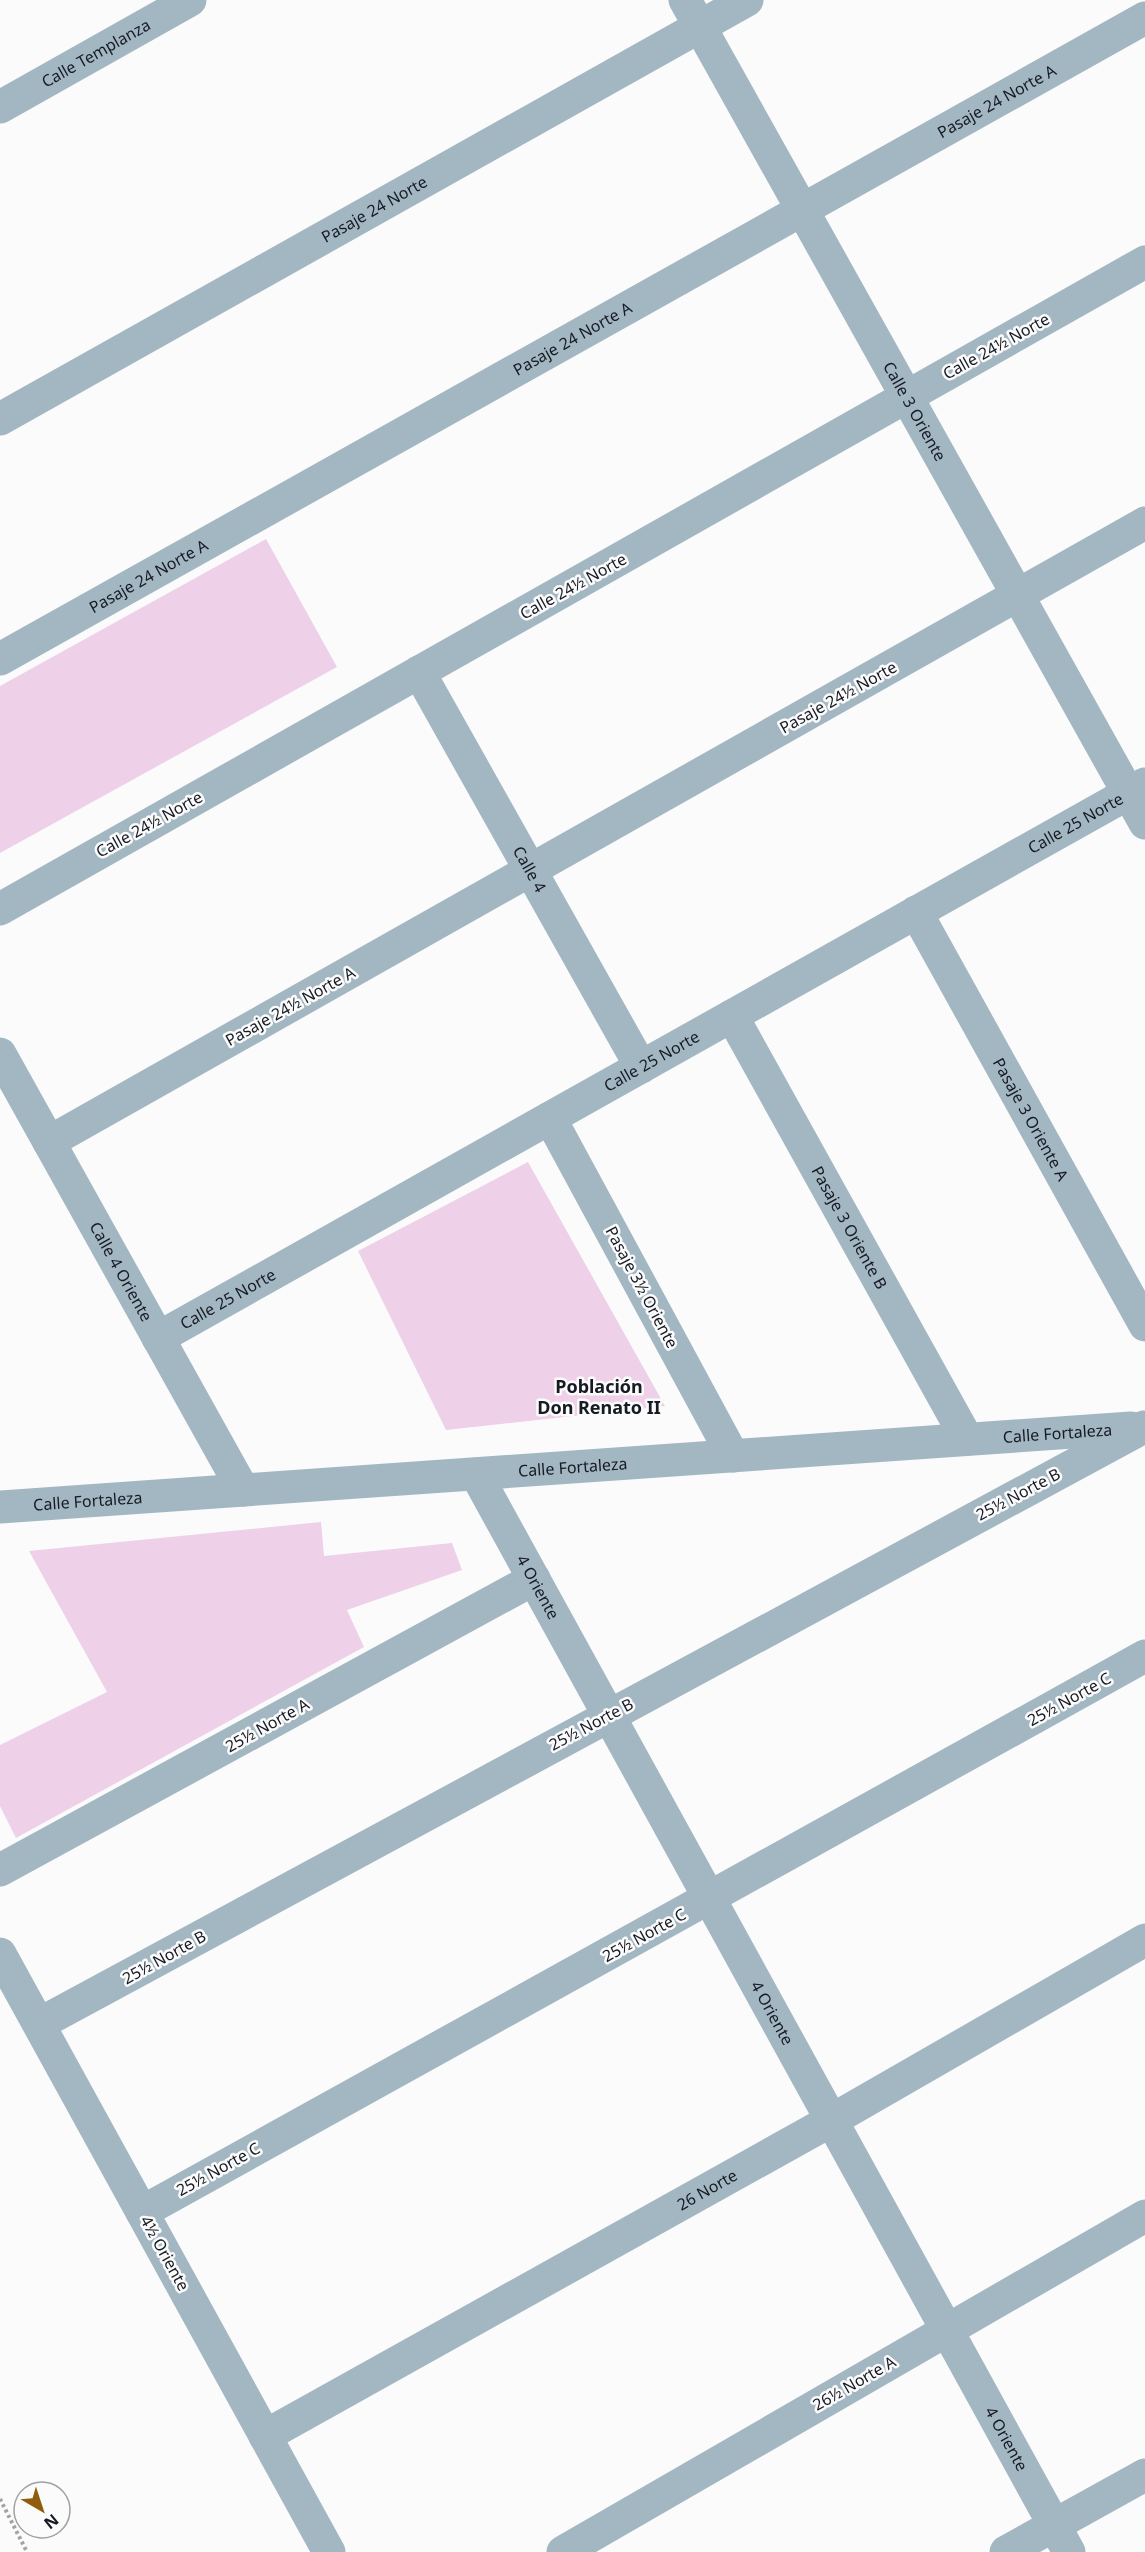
<svg xmlns="http://www.w3.org/2000/svg" width="1145" height="2552" viewBox="0 0 1145 2552" font-family="'Noto Sans',sans-serif">
<style>
.green{fill:#efd0e9}
.lines{fill:none;stroke-linecap:round;stroke-linejoin:round}
.path{stroke:#a1a3a6;stroke-width:4;stroke-dasharray:3 3;stroke-linecap:butt}
.minor{stroke:#a3b7c2;stroke-width:33}
.labels{text-anchor:middle;stroke-width:5;stroke-linejoin:round;paint-order:stroke}
.street-label{font-size:16px;fill:#161a23;stroke:#fbfbfb}
.neighbourhood-label{font-size:18px;font-weight:bold;fill:#161a23;stroke:#fbfbfb}
</style>
<rect width="100%" height="100%" fill="#fbfbfb"/>
<path class="green" d="M266,539L337,667L0,853V686Z
M528,1162L665,1406L446,1430L358,1251Z
M321,1522L324,1556L452,1543L462,1570L347,1610L364,1647L16,1838L0,1806V1745L107,1692L29,1551Z"/>
<g class="lines">
<path class="path" d="M0,2499L27,2552"/>
<g class="minor">
<path id="s1" d="M685,0L1145,823"/>
<path id="s2" d="M0,107L190,0"/>
<path id="s3" d="M0,419L747,0"/>
<path id="s4" d="M0,659L1145,18"/>
<path id="s5" d="M419,672L641,1067"/>
<path d="M0,909L1145,262"/>
<path id="s6" d="M916,912L1145,1325"/>
<path id="s7" d="M732,1016L967,1439"/>
<path id="s8" d="M0,1054L243,1490"/>
<path d="M550,1118L733,1456"/>
<path d="M49,1142L1145,523"/>
<path id="s9" d="M158,1338L1145,784"/>
<path id="s10" d="M476,1474L1069,2552"/>
<path id="s11" d="M0,1507L1131,1428"/>
<path d="M0,1870L534,1579"/>
<path d="M0,1954L329,2552"/>
<path d="M39,2024L1144,1427"/>
<path d="M142,2212L1145,1656"/>
<path id="s12" d="M265,2436L832,2120L1145,1940"/>
<path d="M563,2552L1145,2216"/>
<path d="M1006,2552L1145,2475"/>
</g>
</g>
<g class="labels">
<g class="street-label">
<text dy="6" stroke="none"><textPath href="#s2" startOffset="110">Calle Templanza</textPath></text>
<text dy="6" stroke="none"><textPath href="#s4" startOffset="1142">Pasaje 24 Norte A</textPath></text>
<text dy="6" stroke="none"><textPath href="#s3" startOffset="429">Pasaje 24 Norte</textPath></text>
<text dy="6" stroke="none"><textPath href="#s4" startOffset="656">Pasaje 24 Norte A</textPath></text>
<text transform="translate(996 346) rotate(-29)" y="6">Calle 24½ Norte</text>
<text dy="6" stroke="none"><textPath href="#s1" startOffset="471">Calle 3 Oriente</textPath></text>
<text dy="6" stroke="none"><textPath href="#s4" startOffset="170">Pasaje 24 Norte A</textPath></text>
<text transform="translate(573 586) rotate(-29)" y="6">Calle 24½ Norte</text>
<text transform="translate(838 697) rotate(-29)" y="6">Pasaje 24½ Norte</text>
<text dy="6" stroke="none"><textPath href="#s9" startOffset="1052">Calle 25 Norte</textPath></text>
<text transform="translate(149 824) rotate(-29)" y="6">Calle 24½ Norte</text>
<text dy="6" stroke="none"><textPath href="#s5" startOffset="226">Calle 4</textPath></text>
<text transform="translate(290 1006) rotate(-29)" y="6">Pasaje 24½ Norte A</text>
<text dy="6" stroke="none"><textPath href="#s9" startOffset="566">Calle 25 Norte</textPath></text>
<text dy="6" stroke="none"><textPath href="#s6" startOffset="237">Pasaje 3 Oriente A</textPath></text>
<text dy="6" stroke="none"><textPath href="#s7" startOffset="242">Pasaje 3 Oriente B</textPath></text>
<text dy="6" stroke="none"><textPath href="#s8" startOffset="249">Calle 4 Oriente</textPath></text>
<text transform="translate(642 1287) rotate(62)" y="6">Pasaje 3½ Oriente</text>
<text dy="6" stroke="none"><textPath href="#s9" startOffset="80">Calle 25 Norte</textPath></text>
<text dy="6" stroke="none"><textPath href="#s11" startOffset="1060">Calle Fortaleza</textPath></text>
<text dy="6" stroke="none"><textPath href="#s11" startOffset="574">Calle Fortaleza</textPath></text>
<text transform="translate(1018 1494) rotate(-28)" y="6">25½ Norte B</text>
<text dy="6" stroke="none"><textPath href="#s11" startOffset="88">Calle Fortaleza</textPath></text>
<text dy="6" stroke="none"><textPath href="#s10" startOffset="129">4 Oriente</textPath></text>
<text transform="translate(1069 1699) rotate(-29)" y="6">25½ Norte C</text>
<text transform="translate(591 1724) rotate(-28)" y="6">25½ Norte B</text>
<text transform="translate(267 1725) rotate(-29)" y="6">25½ Norte A</text>
<text transform="translate(644 1935) rotate(-29)" y="6">25½ Norte C</text>
<text transform="translate(164 1957) rotate(-29)" y="6">25½ Norte B</text>
<text dy="6" stroke="none"><textPath href="#s10" startOffset="615">4 Oriente</textPath></text>
<text transform="translate(218 2169) rotate(-29)" y="6">25½ Norte C</text>
<text dy="6" stroke="none"><textPath href="#s12" startOffset="506">26 Norte</textPath></text>
<text transform="translate(165 2253) rotate(61)" y="6">4½ Oriente</text>
<text transform="translate(854 2383) rotate(-30)" y="6">26½ Norte A</text>
<text dy="6" stroke="none"><textPath href="#s10" startOffset="1101">4 Oriente</textPath></text>
</g>
<g class="neighbourhood-label">
<text x="599" y="1393">Población<tspan x="599" dy="21">Don Renato II</tspan></text>
</g>
</g>
<g transform="translate(42 2510) rotate(141)"><circle r="28" fill="#fbfbfb" stroke="#9fa1a5" stroke-width="1.5"/>
<path d="M0-4.5L10 22L0 15L-10 22Z" fill="#8f5d0b"/>
<text y="-9" font-size="16" font-weight="bold" text-anchor="middle" fill="#161a23">N</text>
</g>
</svg>
